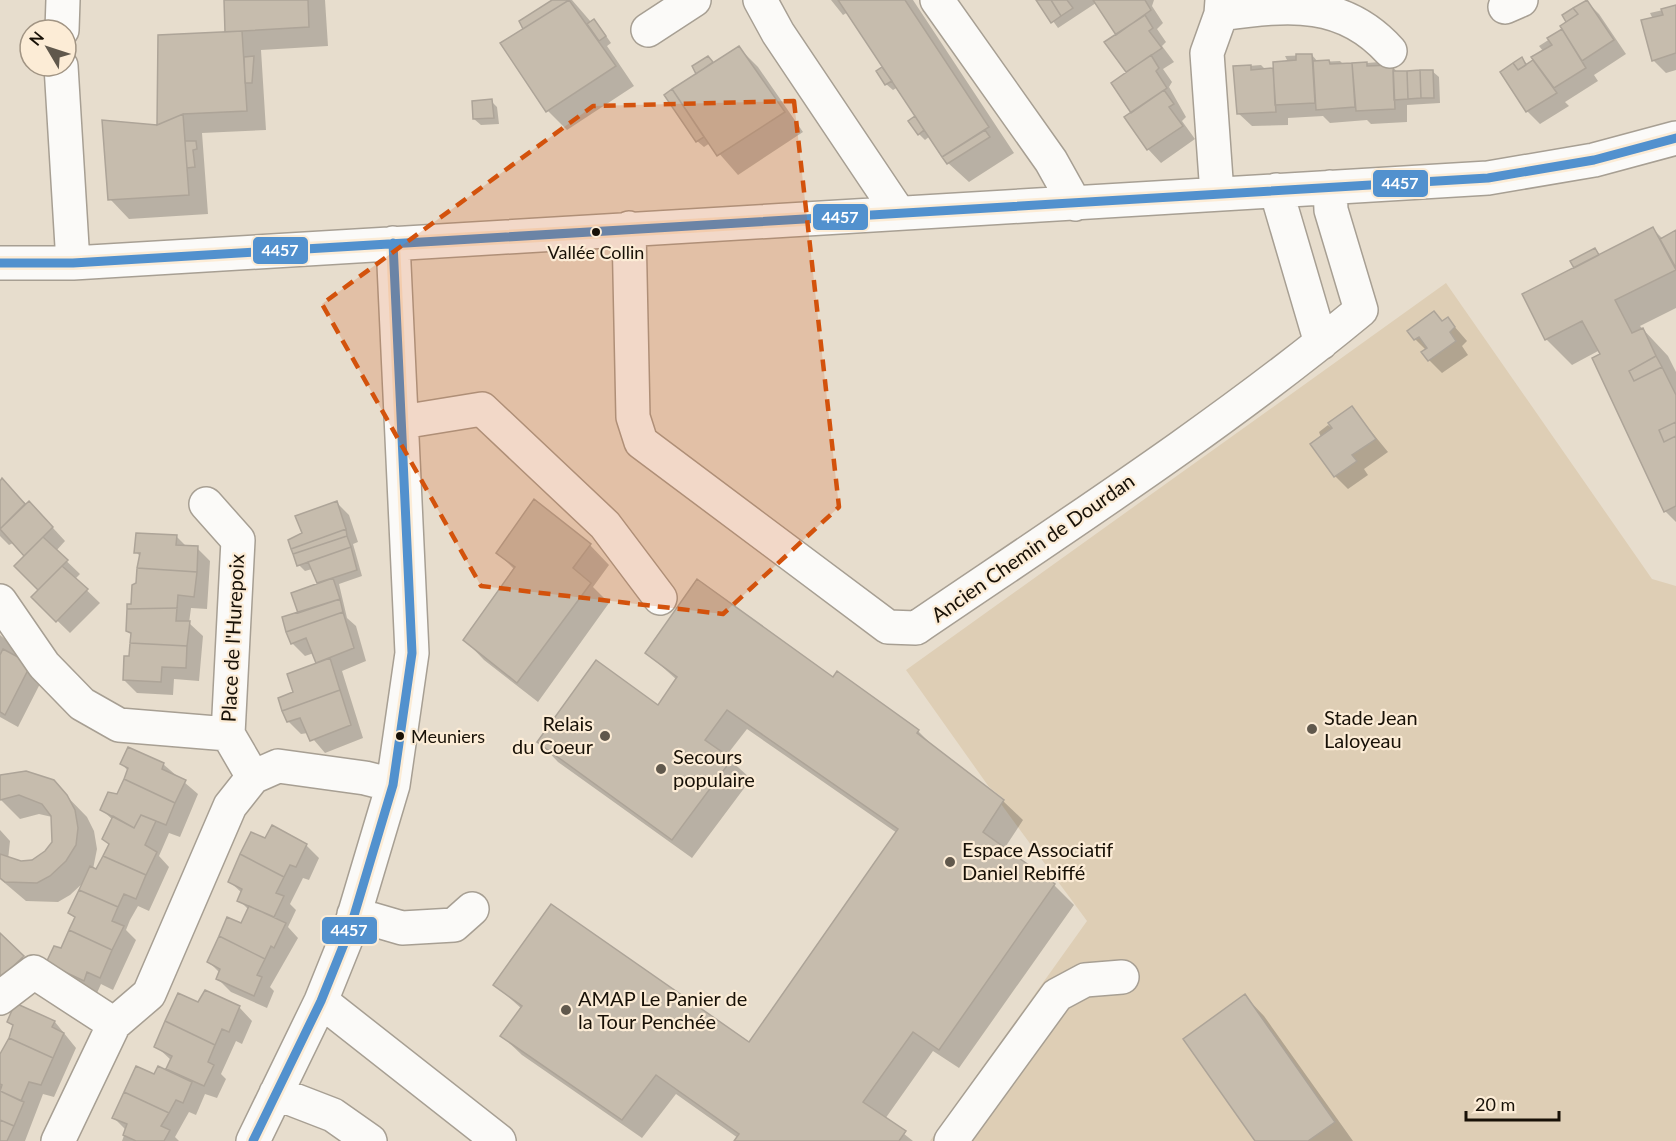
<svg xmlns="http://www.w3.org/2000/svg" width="1676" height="1141" viewBox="0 0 1676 1141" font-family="Lato,sans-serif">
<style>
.green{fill:#deceb5}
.shadow{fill:#0003}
.building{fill:#c6bcad;stroke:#ada498;stroke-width:1.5}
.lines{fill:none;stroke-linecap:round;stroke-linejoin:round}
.minor-casing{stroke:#a79f93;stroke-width:36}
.minor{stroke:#fbfaf8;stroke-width:33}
.bus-1-casing{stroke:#fcecd6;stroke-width:14}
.bus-1{stroke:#5291ce;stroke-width:9}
.marked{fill:#d3520c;fill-opacity:0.2;stroke:#d3520c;stroke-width:4.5;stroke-dasharray:12 8;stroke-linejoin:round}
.bus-dot{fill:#181107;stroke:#fcecd6;stroke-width:2}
.poi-dot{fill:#60584c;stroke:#fcecd6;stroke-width:2}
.labels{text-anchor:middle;stroke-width:4.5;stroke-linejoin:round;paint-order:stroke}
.bus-label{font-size:18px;fill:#181107;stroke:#fcecd6}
.street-label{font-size:20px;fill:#181107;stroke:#fcecd6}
.poi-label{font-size:20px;fill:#181107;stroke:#fcecd6;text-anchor:start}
.line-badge{stroke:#fcecd6;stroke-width:2}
.badge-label{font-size:16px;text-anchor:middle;font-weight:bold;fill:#fff}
</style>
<rect width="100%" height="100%" fill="#e7ddcd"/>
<path class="green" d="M1446,283L1652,579L1676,586V1141H930L1087,921L1001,804L1004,799L989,787L906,670Z"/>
<path class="shadow" d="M225,0H325L328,46L261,50L266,130L202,133L208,214L129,219L110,199L227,33Z
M554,0H572L591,22L593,21L600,27L611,43L607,46L634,86L567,130L548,111L525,29Z
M831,0H913L1014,153L969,182L948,163L930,136L925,140L919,134L920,123L898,87L893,90L886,84L882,69L888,75L848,12L843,15Z
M1038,0H1154L1152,6L1163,23L1157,29L1166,42L1162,46L1174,62L1163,69L1172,82L1169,87L1186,117L1182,121L1195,139L1161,163L1148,149L1126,118L1133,113L1128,72L1106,43L1118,35L1096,3L1058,28Z
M1586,1L1599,14L1626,54L1594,75L1598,81L1565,102L1569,106L1540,124L1527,111L1522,59L1528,65L1535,60L1543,51L1539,46L1564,30Z
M1676,7V70L1666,73L1653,60V19L1650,13Z
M738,47L758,67L803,132L738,175L710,143L704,147L697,141L666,95L698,74L708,58L713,64Z
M1312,55L1318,62L1340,61L1344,65L1379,62L1384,67L1392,66L1398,73L1432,71L1439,77L1440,103L1407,105V122L1371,124L1367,120L1330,123L1323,116L1288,118V125L1252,126L1238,113L1235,67L1261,65L1266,70H1275L1288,62L1285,56Z
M491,101L497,107L499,124L481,125L474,119Z
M1653,229L1663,239L1676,231V308L1640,326L1668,356L1676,372V522L1665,511L1600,350L1572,365L1546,339L1576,268L1595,250L1600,256Z
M1448,319L1467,341L1462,346L1468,355L1442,373L1429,360L1426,350L1415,339Z
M1352,408L1388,452L1364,469L1368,475L1348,489L1335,476L1319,432L1328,425L1333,429Z
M0,483L42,516L65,541L56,551L80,574L75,579L100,603L70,633L33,597L40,590L16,566L26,556L13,543L9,545L0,536Z
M336,502L349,515L358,542L353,544L362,576L339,584L347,618L356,626L366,661L342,671L363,738L325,753L308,733L301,734L288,721L295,693L318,664L314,653L305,656L292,643L300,614L319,584L312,569L305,571L299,565L303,534Z
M176,536L187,547L197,548L210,561L207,609L191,608L189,623L203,636L199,681L174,679L173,695L137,693L124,680L130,657L132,635L127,631L141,557L136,552Z
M590,545L609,565L593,587L609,603L538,702L484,660L465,640L515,570L498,553Z
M0,635L19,651L17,658L43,678L18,727L0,717Z
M647,653L834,679L837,674L918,731L938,751L1003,801L1023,820L1004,849L1054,885L1074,905L959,1068L933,1051L885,1119L913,1141H736L738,1138L676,1094L642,1138L522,1055L502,1036L522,1009L495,985L749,1044L897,833L747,729L726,756L751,779L692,858L558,762L539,742L658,707L677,680Z
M122,764H163L198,794L180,837L169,833L159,856L169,867L149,911L138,906L130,920L126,930L136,940L113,990L101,984L97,993L48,962L62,950L76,919L70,913L84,882L70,895L58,902L26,901L0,879V830L10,841L8,860L21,863L32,861L46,852L53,842L52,817L39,814L20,819L0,799V776L26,773L53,782L87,817L94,831L97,849L93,869L96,871L110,845L113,820L102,810L118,796L128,771Z
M265,840L306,845L319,858L309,880L303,878L290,904L296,910L288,927L298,938L270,987L274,991L267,1008L231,992L218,979L220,973L209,962L242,925L249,910L239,900L242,893L230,882Z
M0,935L35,970L0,994Z
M1245,996L1264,1016L1353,1141H1257Z
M199,1004L239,1007L252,1021L242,1044L236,1041L221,1074L226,1079L217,1098L205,1094L196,1115L189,1112L175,1137L179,1141H122L126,1130L114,1118L155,1076L167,1071L172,1061L156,1046Z
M16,1005L55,1022L76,1048L54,1097L43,1094L25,1141H0V1056L14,1027L9,1022Z"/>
<path class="building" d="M224,0H308L309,27L225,32Z
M552,0H569L523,29L519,21Z
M569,0L616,66L546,112L500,43Z
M838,0H905L989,127L942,157Z
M1036,0H1051L1061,16L1051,23Z
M1051,0H1067L1073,8L1061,16Z
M1093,0H1145L1151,10L1116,35Z
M1587,0L1614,40L1582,61L1560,26L1578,14L1573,8Z
M1676,5V53L1652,61L1641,20L1663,15L1661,9Z
M1573,8L1578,14L1566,22L1562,15Z
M1145,15L1153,28L1149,31L1162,48L1126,72L1104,42Z
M594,19L606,36L599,41L587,24Z
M1562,29L1586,68L1554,88L1531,57L1552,45L1547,38Z
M242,31L247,111L183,114L157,125L158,35Z
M739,46L785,112L717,156L672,89Z
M1296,54H1312L1315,103L1275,105L1273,62L1296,60Z
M1151,55L1159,68L1156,71L1167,88L1131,113L1111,83Z
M254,56L252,83H245L244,57Z
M708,56L713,62L696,74L692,66Z
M1522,57L1526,65L1518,70L1513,63Z
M1329,60L1330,64L1352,63L1355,107L1316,110L1313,61Z
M1533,60L1557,93L1526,112L1500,72L1513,63L1518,70Z
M1367,62V66L1393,65L1395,109L1356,111L1352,63Z
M1251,65V70L1273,68L1276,112L1237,114L1233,66Z
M882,67L892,81L885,85L876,71Z
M1420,70H1433L1434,98H1421Z
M1420,70L1421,98L1408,99L1407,71Z
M1393,71H1407L1408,99L1394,100Z
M672,89L704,137L696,142L664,95Z
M1164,90L1174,104L1169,107L1183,126L1147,150L1124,117Z
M492,99L494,118L473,119L472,101Z
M183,114L189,195L108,200L102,120L157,125Z
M915,116L924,130L918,135L908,121Z
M985,130L990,137L947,164L942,157Z
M185,141H196L197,149L193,150L195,167L187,168Z
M1653,227L1676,270L1615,300L1632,333L1643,328L1656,356L1629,371L1634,381L1662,367L1676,395V422L1659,430L1664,442L1676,436V506L1664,512L1592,358L1600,354L1582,321L1545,340L1522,294Z
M1676,230V268L1660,239Z
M1595,248L1599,255L1574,268L1570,261Z
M1434,311L1442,321L1448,317L1455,327L1450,332L1456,341L1428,361L1421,352L1427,348L1419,337L1414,340L1407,331Z
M1656,356L1662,367L1634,381L1629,371Z
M1352,406L1376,439L1352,455L1357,461L1334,477L1310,444L1332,428L1328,423Z
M1676,422V436L1664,442L1659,430Z
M2,478L25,504L0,529V481Z
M534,499L591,544L573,568L591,583L517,683L463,640L515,567L496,553Z
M29,501L53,527L24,556L0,529Z
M337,501L346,529L291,549L288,540L302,533L295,516Z
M346,529L347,536L293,554L291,549Z
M136,533L177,535L176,545L198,546L197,572L137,568L140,553H134Z
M347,536L351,547L297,566L293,554Z
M43,537L68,560L38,590L14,566Z
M351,547L357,570L317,583L308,562Z
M62,566L88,589L56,622L31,597Z
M137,568L197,572L194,597L178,595L177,608L127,609V604H131L132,585L136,583Z
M333,578L340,599L298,613L291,593Z
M697,579L833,677L837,671L919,730L917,733L1004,800L983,832L1055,884L939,1050L913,1032L863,1102L906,1131L899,1141H734L739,1134L656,1075L622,1120L500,1036L522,1006L493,985L551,904L749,1042L898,829L727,710L705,740L732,759L672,840L537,742L596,660L658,705L677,677L645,653Z
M340,599L343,612L286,632L282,617Z
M177,608L176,621H190L187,646L130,643L131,633L126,631L127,609Z
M343,612L354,648L316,663L306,638L291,644L286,632Z
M130,643L187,646L186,668L162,667L161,682L123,680L124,656H129Z
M3,649L31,664L5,715L0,712V655Z
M330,658L340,690L282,711L278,698L293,692L287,674Z
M340,690L351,725L310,741L300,718L287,722L282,711Z
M128,747L164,763L162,769L186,780L175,803L124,779L128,768L120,764Z
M26,771L54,780L67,795L75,810L78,828L76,845L66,861L50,876L37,883L5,882L0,878V854L21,861L32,860L45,851L52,842L51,816L42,804L19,795L0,800V775Z
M124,779L175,803L166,825L141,815L134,828L100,810L108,792L117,794Z
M141,815L156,821L145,845L157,852L146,875L103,856L109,844L102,839L113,816L134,828Z
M272,825L307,844L296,867L290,865L284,877L240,854L251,832L265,838Z
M240,854L284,877L276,893L284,896L274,917L237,901L242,889L228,882Z
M103,856L146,875L136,899L124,894L118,907L79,890L90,866L96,869Z
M79,890L118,907L112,921L124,926L112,950L69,930L75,917L68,913Z
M249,906L286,923L274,948L271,946L265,959L219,936L227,917L241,923Z
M69,930L112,950L100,978L87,972L84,981L46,963L54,946L61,948Z
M0,933L24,956L0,979Z
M219,936L265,959L257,975L262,977L254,996L216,979L220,969L207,962Z
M205,990L240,1006L229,1032L222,1029L215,1045L165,1021L178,993L198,1002Z
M1245,994L1335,1122L1308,1141H1255L1183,1039Z
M15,1003L55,1021L52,1027L64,1033L53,1058L9,1038L13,1025L7,1022Z
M165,1021L215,1045L208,1062L214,1065L204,1086L166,1069L172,1056L154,1047Z
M9,1038L53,1058L41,1085L29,1082L21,1101L0,1091L2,1085L0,1084V1054Z
M136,1066L154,1074L158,1066L192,1082L183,1103L176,1100L169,1113L124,1092Z
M0,1084L2,1085L0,1091L24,1102L14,1126L0,1120Z
M124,1092L169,1113L161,1126L170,1130L164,1141H136L123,1135L127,1124L112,1118Z
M0,1120L14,1126L7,1141H0Z"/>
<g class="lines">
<g class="minor-casing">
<path id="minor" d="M760,0L778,33L898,212
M937,0L1051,161L1075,204
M1505,7L1521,0
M1221,14C1291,4 1344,0 1390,51
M62,30L63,0
M648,30L694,0
M61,66L73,263
M1276,190L1321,343
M1217,194L1207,53L1221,14L1222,0
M629,228L633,417L641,442L888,627L916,628C1066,526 1221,426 1361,310L1331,210L1330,187
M0,263H73L1488,178L1594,160L1676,138
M402,422L482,409L605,525L660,598
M206,504L238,540L228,734L253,777
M0,601L44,665L82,704L119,725L228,734
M354,914L402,928L454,925L472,909
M0,998L34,972L114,1024
M321,1001L499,1141
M276,1093L333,1115L370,1141
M58,1141L114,1024L149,994L230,806L253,777L278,766L365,778L393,785
M253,1141L321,1001L350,929L393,785L412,653L393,243
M951,1141L1057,995L1085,980L1122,977"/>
</g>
<use href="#minor" class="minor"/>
<g class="bus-1-casing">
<path id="bus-1" d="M0,263H73L1488,178L1594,160L1676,138
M253,1141L321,1001L350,929L393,785L412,653L393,243"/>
</g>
<use href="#bus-1" class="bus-1"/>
</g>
<path class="marked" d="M794,101L839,507L723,614L481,586L322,304L593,106Z"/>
<g class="bus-dot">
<circle cx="596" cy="232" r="5"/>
<circle cx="400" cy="736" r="5"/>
</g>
<g class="poi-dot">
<circle cx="1312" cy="729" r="6"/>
<circle cx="605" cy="736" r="6"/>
<circle cx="661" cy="769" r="6"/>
<circle cx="950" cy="862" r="6"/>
<circle cx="566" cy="1010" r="6"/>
</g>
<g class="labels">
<g class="bus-label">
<text x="596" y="259">Vallée Collin</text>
<text x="411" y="743" text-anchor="start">Meuniers</text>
</g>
<g class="street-label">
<text transform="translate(1033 548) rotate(-35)" y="7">Ancien Chemin de Dourdan</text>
<text transform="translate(233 638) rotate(-87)" y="7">Place de l'Hurepoix</text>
</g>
<g class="poi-label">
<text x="1324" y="725">Stade Jean<tspan x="1324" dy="23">Laloyeau</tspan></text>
<text x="593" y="731" text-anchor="end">Relais<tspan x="593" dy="23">du Coeur</tspan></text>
<text x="673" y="764">Secours<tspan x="673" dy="23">populaire</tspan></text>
<text x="962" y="857">Espace Associatif<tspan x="962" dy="23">Daniel Rebiffé</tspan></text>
<text x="578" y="1006">AMAP Le Panier de<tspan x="578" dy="23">la Tour Penchée</tspan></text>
</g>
</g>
<g class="line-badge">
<rect x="1372" y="169" width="57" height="29" rx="6" fill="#5291ce"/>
<rect x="812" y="203" width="57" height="28" rx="6" fill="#5291ce"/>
<rect x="252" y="236" width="57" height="29" rx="6" fill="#5291ce"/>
<rect x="321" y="916" width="57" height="29" rx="6" fill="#5291ce"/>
</g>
<g class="badge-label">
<text x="1400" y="189">4457</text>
<text x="840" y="223">4457</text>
<text x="280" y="256">4457</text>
<text x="349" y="936">4457</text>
</g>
<g transform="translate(48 48) rotate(309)"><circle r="28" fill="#fcecd6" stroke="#a19483" stroke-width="1.5"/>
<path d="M0-4.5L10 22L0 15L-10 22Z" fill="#60584c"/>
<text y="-9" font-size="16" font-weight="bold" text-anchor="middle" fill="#181107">N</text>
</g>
<path d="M1466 1111v9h93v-9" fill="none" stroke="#181107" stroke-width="3"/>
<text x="1475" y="1111" font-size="18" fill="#181107" stroke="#fcecd6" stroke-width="4.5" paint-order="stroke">20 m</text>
</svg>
